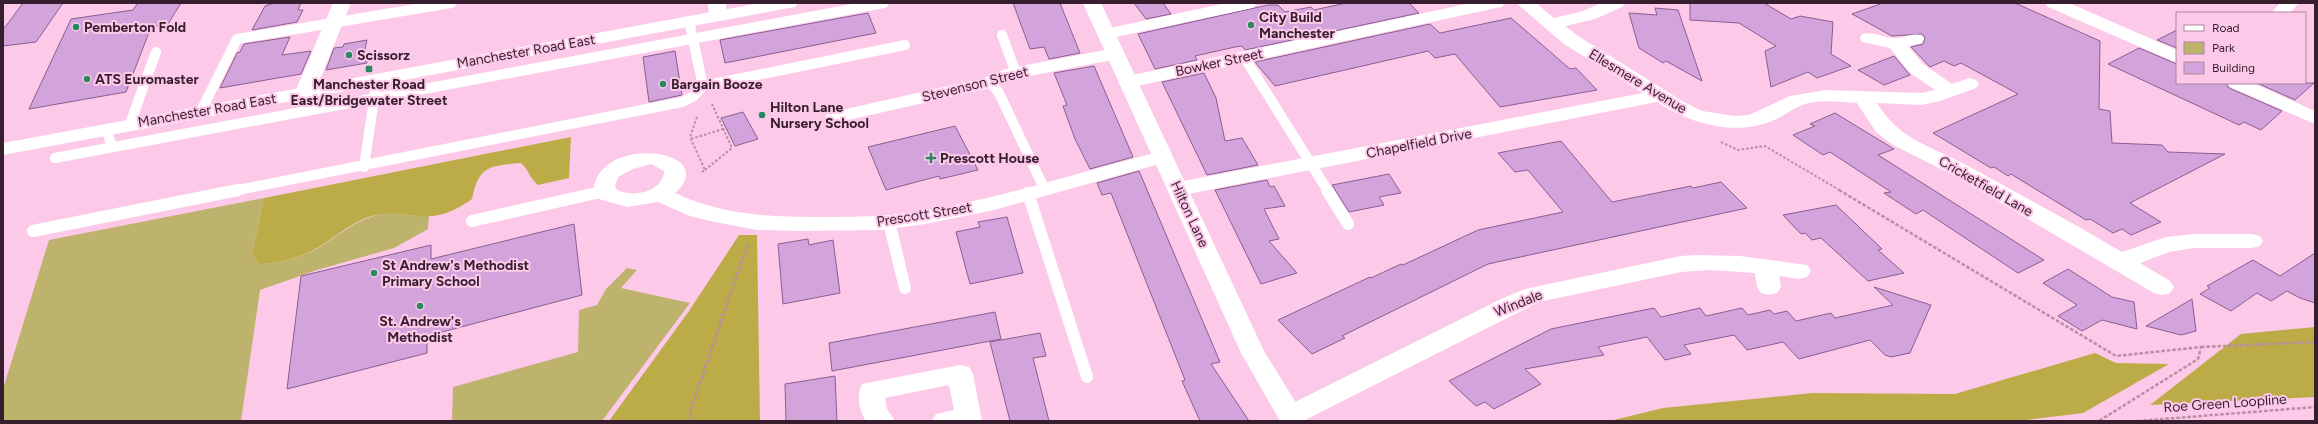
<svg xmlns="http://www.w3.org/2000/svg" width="2318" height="424" viewBox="0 0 2318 424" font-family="Figtree,sans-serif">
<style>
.green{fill:#beb36d}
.forest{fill:#bbac48}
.building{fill:#d2a4db;stroke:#895e91}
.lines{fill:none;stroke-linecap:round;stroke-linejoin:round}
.path-far1{stroke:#b78da7;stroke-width:2;stroke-dasharray:2.5 2;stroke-linecap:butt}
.path{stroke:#b78da7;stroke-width:2.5;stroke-dasharray:3.5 2;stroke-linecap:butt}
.service-far1{stroke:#fff;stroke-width:10}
.service{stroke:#fff;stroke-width:12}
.minor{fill:#fff;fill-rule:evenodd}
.tertiary{fill:#fff;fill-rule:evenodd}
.primary{fill:#fff;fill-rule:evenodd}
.poi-dot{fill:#2a885f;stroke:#fdc9e9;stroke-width:1.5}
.labels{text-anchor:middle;stroke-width:4;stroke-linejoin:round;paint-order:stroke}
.poi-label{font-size:14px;font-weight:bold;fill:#361e2e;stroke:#fdc9e9;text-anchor:start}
.street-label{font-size:14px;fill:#361e2e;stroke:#fdc9e9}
</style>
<rect width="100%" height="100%" fill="#fdc9e9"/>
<path class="green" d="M264,198L252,255L259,264C282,264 306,256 326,243C341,233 356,221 374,216C393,210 410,217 429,216L428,229L394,248L317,270L260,290L241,421H3V389L49,240Z
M627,268L637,270L621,288L690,303L602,421H452L453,387L578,352L579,310L597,305L606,289Z"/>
<path class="forest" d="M571,137L569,178L538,185C529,178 530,171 521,163C488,166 479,166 472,199C457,210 440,218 421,216C405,215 392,212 376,215C356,219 341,233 325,243C305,256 282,264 259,264L252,255L264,198Z
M739,235H757L760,421H609L689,311Z
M2315,327V397L2150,405L2241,334Z
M2095,353L2116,363L2169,364L2083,413L2018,421H1610L1663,408L1812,393L1955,394Z"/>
<path class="building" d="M23,3H63L36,42L3,46V30Z
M138,3H181L168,24L151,27L126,92L29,109L71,19L133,10Z
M275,3H301L298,10H303L297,22L252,30L265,6Z
M1013,3H1060L1080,53L1049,59L1044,47L1030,49Z
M1134,3H1163L1171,14L1146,19Z
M1346,3H1409L1419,13L1245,50L1242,46L1235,47L1195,56L1197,60L1155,69L1138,34L1268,5H1278L1285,12L1311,7L1314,10Z
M1690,3H1764L1791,19L1800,16L1833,22L1831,54L1851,66L1817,78L1808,72L1771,87L1765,51L1776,46L1739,23L1690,20Z
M1883,3H2015L2100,41L2099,109L2110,111L2112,143L2162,145L2168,152L2225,154L2130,203L2161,222L2131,235L2122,229L2113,233L2090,219L2086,220L2011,174L2008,176L1994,167L1991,168L1933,133L2018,94L1961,63L1954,66L1944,61L1930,67L1911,47L1923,44L1925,38L1922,34L1892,36L1852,14Z
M1655,8L1678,10L1702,81L1666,61L1663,63L1639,48L1629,13L1657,15Z
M868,13L876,33L725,63L720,40Z
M1511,18L1570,69L1576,68L1597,90L1500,107L1455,54L1435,58L1428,51L1275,86L1255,62L1430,24L1440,33Z
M2177,30V48L2157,40Z
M290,37L282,55L311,51L301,74L220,88L237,53L240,52L244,44Z
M367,40L365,49L367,63L326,70L334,48L343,47L344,44Z
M2139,48L2177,64V83H2226L2229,88L2282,111L2261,130L2244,122L2239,125L2108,64Z
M675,51L682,95L649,102L643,57Z
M1894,56L1910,75L1884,85L1858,70Z
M1094,66L1133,157L1090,169L1075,139L1063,106L1067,105L1054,73Z
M1204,73L1216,98L1225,141L1242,138L1258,165L1207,175L1162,82Z
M2257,83H2314L2295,100Z
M743,112L758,139L735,146L721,118Z
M1835,113L1894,149L1878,155L2044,260L2018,273L1923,210L1916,214L1884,193L1891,192L1830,152L1823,155L1793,135L1815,126L1810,124Z
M955,126L978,170L940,179L939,176L886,190L868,147Z
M1561,141L1612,202L1691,186L1693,188L1721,182L1747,208L1488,264L1342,336L1345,338L1312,354L1278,320L1370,277L1371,278L1401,264L1403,265L1478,230L1563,212L1528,170L1515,172L1498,153Z
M1139,171L1220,362L1211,364L1249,421H1200L1182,381L1185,380L1111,193L1102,195L1097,183Z
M1389,174L1401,193L1379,197L1384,205L1349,212L1332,185Z
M1267,180L1270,187L1274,186L1285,206L1264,209L1279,239L1269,241L1297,273L1261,284L1215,190Z
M1836,205L1882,249L1878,250L1904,273L1868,281L1821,238L1812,240L1805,233L1801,234L1783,215Z
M1007,217L1023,273L970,284L956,232L980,227L978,222Z
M574,224L582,295L427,336V353L287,389L301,276L431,245V259Z
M808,239L809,245L833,240L840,293L783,304L778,244Z
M2315,253V303L2300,298L2287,291L2271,301L2257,293L2231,311L2200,294L2210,288L2207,286L2253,260L2280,276Z
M2068,269L2112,297L2134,302L2137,329L2102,320L2082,331L2058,316L2077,305L2043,283Z
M1874,287L1931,305L1910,353L1891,357L1885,355L1870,340L1799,359L1783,342L1747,350L1734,335L1684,345L1691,354L1665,360L1647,337L1598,347L1604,355L1525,369L1541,384L1494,409L1485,402L1476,406L1449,381L1551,329L1580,323L1654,308L1661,317L1700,308L1706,316L1742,308L1748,315L1770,310L1774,314L1787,311L1796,321L1831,313L1835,318L1893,305Z
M2192,299L2196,331L2181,335L2146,326Z
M995,312L1001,339L832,371L829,343Z
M1040,333L1046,356L1033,358L1049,421H1010L990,342Z
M835,376L837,421H786L785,384Z"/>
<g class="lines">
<path class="path-far1" d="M697,117L690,137L705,170L700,173
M691,139L723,129
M1721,142L1738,150L1765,146L1841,191
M705,170L732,148L712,104"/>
<path class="path" d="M1839,190L2116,356L2201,347L2198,359L2099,421
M2201,347L2315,342
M690,421L691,409L748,243
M2138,421L2315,407"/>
<path class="service-far1" d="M689,21L703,86L905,45
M1106,34L1251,3
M1002,35L1016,73
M1244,57L1328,191
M990,82L999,93L1044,188
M201,111L237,39L451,3
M130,124L156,52
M106,129L112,147
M55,158L884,3
M364,167L377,79
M233,191L682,102L694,96L703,86"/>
<path class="service" d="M1327,190L1348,224
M1028,193L1087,377
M472,221L605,191
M889,222L905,288
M33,231L238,190"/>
<path class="minor" d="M333,3H351L315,92L312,96L305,98L298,96L295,92Z
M708,3H726L727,16L724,20H712L709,16Z
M1471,3H1505L1502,7L1496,8L1128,88L1121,86L1118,82L1121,78L1128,76Z
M1516,3H1536L1554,18L1583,11L1601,3H1625L1622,7L1595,19L1565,26L1578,36L1682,101L1702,111L1735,116L1749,115L1790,96L1826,90L1922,93L1935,90L1909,72L1890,48L1862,42L1860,38L1862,34C1875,31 1885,39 1897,38C1906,37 1912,33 1922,35L1924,39L1922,43L1908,46L1923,64L1952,84L1969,78L1976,80L1979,84L1976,88L1940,101L1922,105L1877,103C1900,141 1932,146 1968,166C2019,194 2071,222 2122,252L2166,237L2194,234H2252L2260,236L2263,241L2260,246L2252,248H2194L2169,252L2140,263L2170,281L2174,287L2170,293L2162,295L2154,293L1953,175L1893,145L1876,132L1857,103C1839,102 1818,99 1802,105C1792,109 1784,116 1774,120C1736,137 1691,124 1657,102L1178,196L1170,194L1167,189L1170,184L1178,182L1643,93L1564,44Z
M2045,3H2069L2177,50V63L2048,7Z
M2280,3H2299L2290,13H2271Z
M1115,48L1122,50L1124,54L1122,58L1010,80L990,88L835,123L828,121L825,117L828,113L984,78L1005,69Z
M2227,83H2253L2315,111V124L2230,87Z
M1163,151L1170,153L1173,157L1170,161L994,210L925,224L881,230L799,231L757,230L710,221L690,216L658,202L627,207L599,199L594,186C606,133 722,151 675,193C719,214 766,217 814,217C839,217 864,217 889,215C983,206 1072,173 1163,151ZM651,164L664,171C663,192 634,198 617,190L615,186L618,177L633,169Z
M1696,255L1740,256L1807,265L1811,271L1807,277L1799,279L1779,276L1781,287L1777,293L1769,295L1761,293L1757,287L1755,273L1711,270L1681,272L1539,302L1303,421H1280L1277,416L1281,409L1501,299L1525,289L1681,256Z
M960,365L969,367L973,374L982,421H932L936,414L954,410L949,385L885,398L887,409L895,421H866C859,411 856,395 862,384Z"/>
<path class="tertiary" d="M1083,3H1101L1264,351L1307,421H1280L1241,353Z"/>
<path class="primary" d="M760,3H798L795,7L789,8L3,155V143Z"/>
</g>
<g class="poi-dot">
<circle cx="1251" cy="25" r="4"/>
<circle cx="76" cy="27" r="4"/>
<circle cx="349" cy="55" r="4"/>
<rect x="365" y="65" width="8" height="8" rx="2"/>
<circle cx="87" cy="79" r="4"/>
<circle cx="663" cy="84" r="4"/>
<circle cx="762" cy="115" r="4"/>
<path d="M929 152h4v4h4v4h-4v4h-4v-4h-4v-4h4z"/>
<circle cx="374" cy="273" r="4"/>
<circle cx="420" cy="306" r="4"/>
</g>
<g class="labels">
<g class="poi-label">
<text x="1259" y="22">City Build<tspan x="1259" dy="16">Manchester</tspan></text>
<text x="84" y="32">Pemberton Fold</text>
<text x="357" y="60">Scissorz</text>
<text x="95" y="84">ATS Euromaster</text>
<text x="369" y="89" text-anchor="middle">Manchester Road<tspan x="369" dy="16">East/Bridgewater Street</tspan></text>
<text x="671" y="89">Bargain Booze</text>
<text x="770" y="112">Hilton Lane<tspan x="770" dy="16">Nursery School</tspan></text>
<text x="940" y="163">Prescott House</text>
<text x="382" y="270">St Andrew's Methodist<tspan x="382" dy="16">Primary School</tspan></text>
<text x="420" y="326" text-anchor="middle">St. Andrew's<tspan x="420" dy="16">Methodist</tspan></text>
</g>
<g class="street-label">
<text transform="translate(526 51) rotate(-10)" y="5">Manchester Road East</text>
<text transform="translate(1219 62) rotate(-12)" y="5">Bowker Street</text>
<text transform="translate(1638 81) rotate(31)" y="5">Ellesmere Avenue</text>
<text transform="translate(975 84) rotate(-14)" y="5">Stevenson Street</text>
<text transform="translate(207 110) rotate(-10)" y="5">Manchester Road East</text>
<text transform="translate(1419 143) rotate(-11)" y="5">Chapelfield Drive</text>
<text transform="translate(1986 186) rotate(30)" y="5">Cricketfield Lane</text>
<text transform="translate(924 214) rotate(-9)" y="5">Prescott Street</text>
<text transform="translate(1190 214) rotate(65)" y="5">Hilton Lane</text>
<text transform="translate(1518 303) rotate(-22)" y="5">Windale</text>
<text transform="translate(2225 403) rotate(-4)" y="5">Roe Green Loopline</text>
</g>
</g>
<rect width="2318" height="424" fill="none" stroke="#361e2e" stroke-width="8"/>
<rect x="2176" y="12" width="130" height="72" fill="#fdc9e9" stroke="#ad859e"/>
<rect x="2184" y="25" width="20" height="6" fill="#ffffff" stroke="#ad859e"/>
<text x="2212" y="32" font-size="12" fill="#361e2e">Road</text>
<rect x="2184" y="42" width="20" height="12" fill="#beb36d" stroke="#ad859e"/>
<text x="2212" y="52" font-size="12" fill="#361e2e">Park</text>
<rect x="2184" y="62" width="20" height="12" fill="#d2a4db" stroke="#ad859e"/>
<text x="2212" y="72" font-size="12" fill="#361e2e">Building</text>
</svg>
